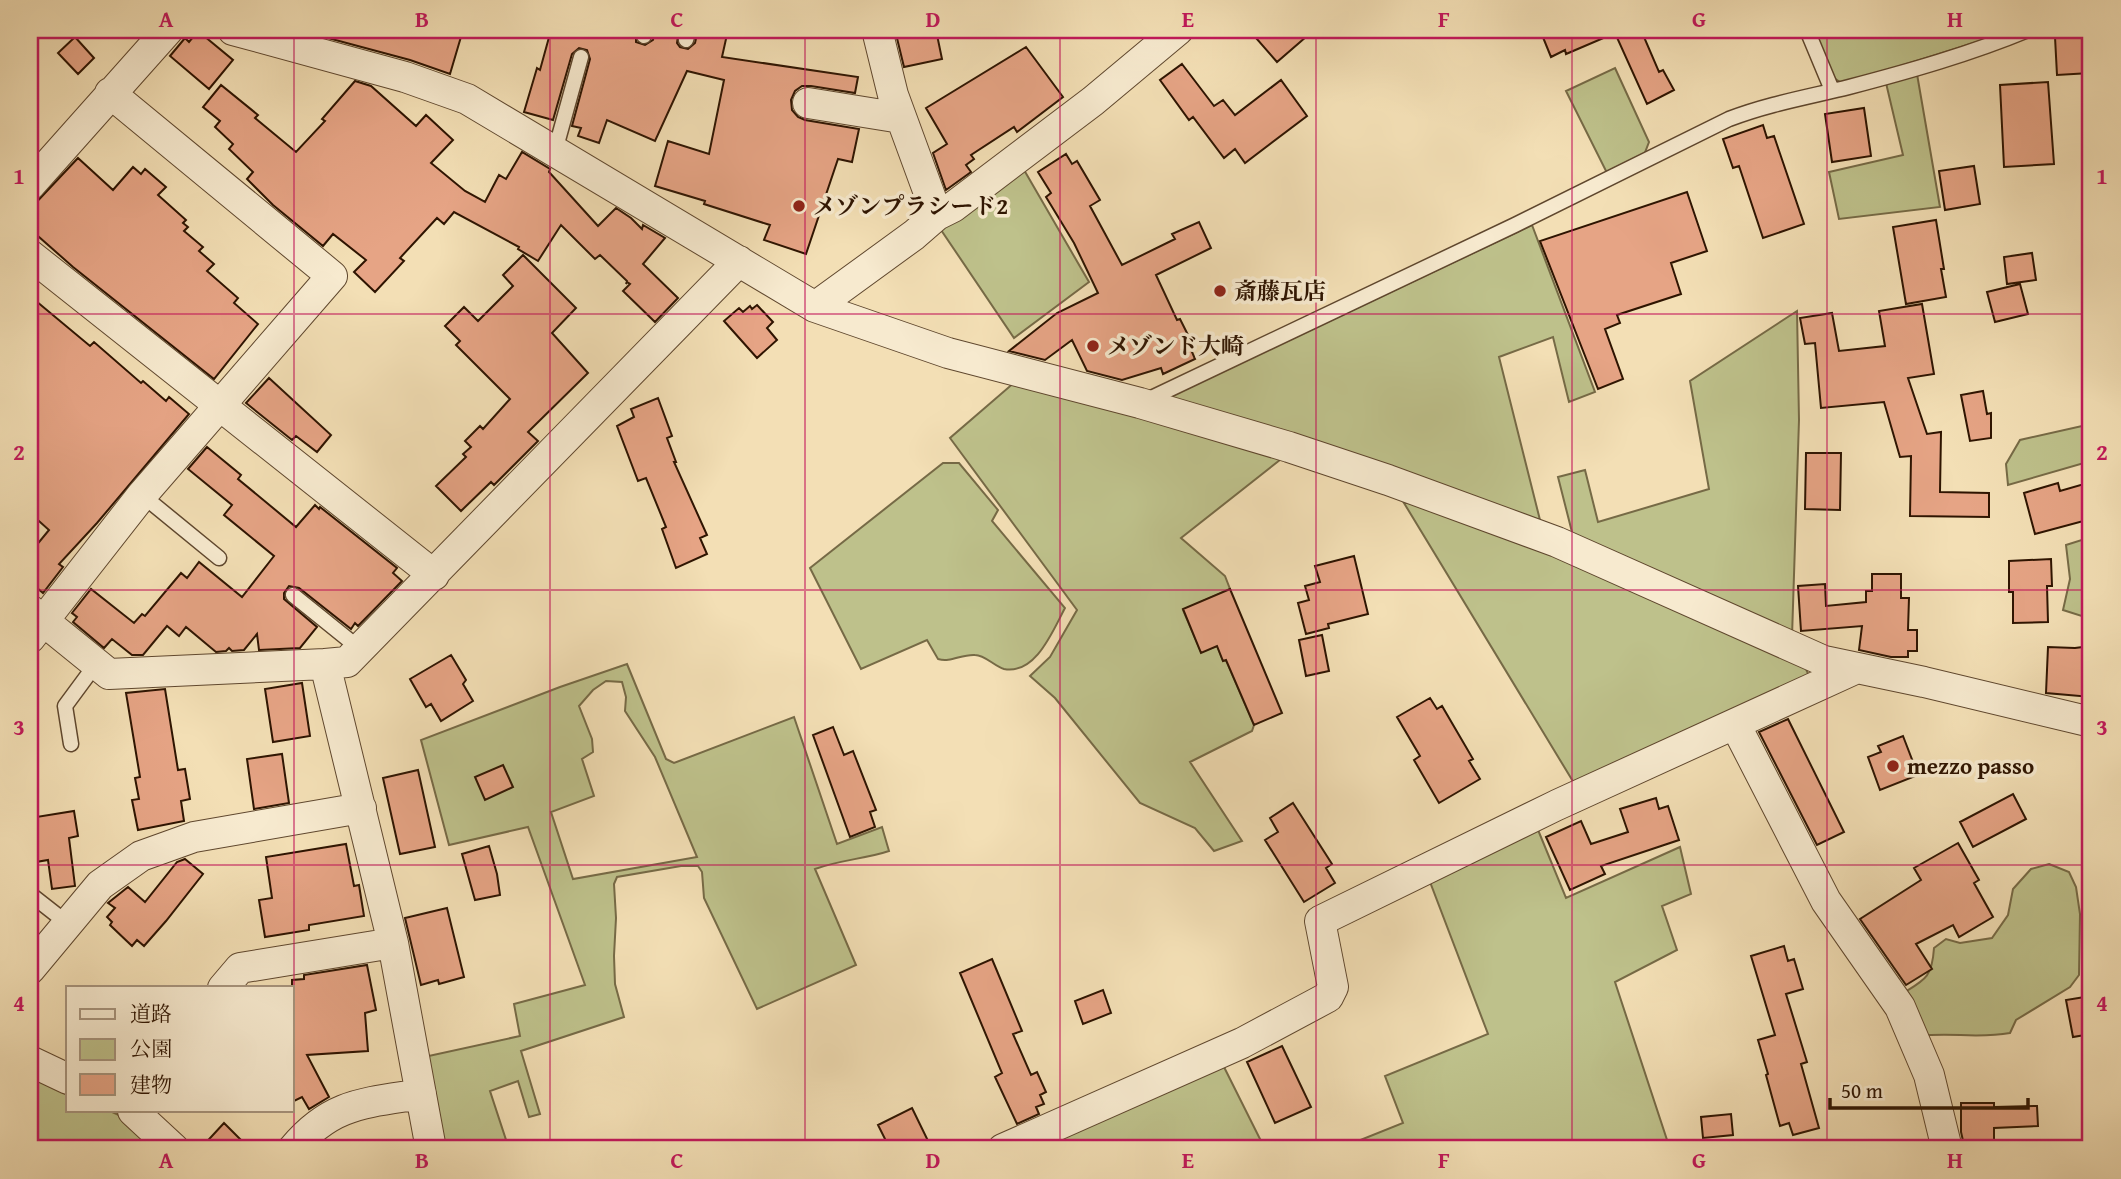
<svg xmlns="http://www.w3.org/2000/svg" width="2121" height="1179" viewBox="0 0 2121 1179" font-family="'Gentium Book Plus','Noto Serif JP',serif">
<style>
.green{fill:#bec18b;stroke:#766a46;stroke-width:2;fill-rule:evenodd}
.building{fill:#e6a485;stroke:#2e1401;stroke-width:2}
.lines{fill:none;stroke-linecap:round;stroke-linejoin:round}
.service-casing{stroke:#5f472e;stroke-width:17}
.minor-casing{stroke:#5f472e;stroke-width:32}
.service{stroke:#f7eacf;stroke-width:14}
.minor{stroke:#f7eacf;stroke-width:30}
.grid{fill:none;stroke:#c2185b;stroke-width:2;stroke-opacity:0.55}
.poi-dot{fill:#8f2418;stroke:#f7eacf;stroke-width:2.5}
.labels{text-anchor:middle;stroke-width:7;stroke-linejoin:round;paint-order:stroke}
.poi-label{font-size:23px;font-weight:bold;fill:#2e1401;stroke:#f7eacf;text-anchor:start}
.neatline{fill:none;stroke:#c2185b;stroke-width:2.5}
.grid-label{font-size:23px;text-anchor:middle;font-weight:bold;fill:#c2185b}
</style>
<rect width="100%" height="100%" fill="#f3dfb5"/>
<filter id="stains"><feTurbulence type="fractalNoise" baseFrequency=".00286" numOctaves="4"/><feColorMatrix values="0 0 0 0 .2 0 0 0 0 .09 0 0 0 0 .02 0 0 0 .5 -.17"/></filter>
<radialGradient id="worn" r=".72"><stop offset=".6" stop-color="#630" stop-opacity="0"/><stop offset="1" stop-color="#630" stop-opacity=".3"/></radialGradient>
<path class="green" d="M1810,30H2015L1843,84L1831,76Z
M1615,68L1649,142L1644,155L1607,173L1566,91Z
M1917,74L1940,207L1839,219L1829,172L1903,155L1886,83Z
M1020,163L1089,282L1014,338L937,224Z
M1532,225L1595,392L1569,402L1553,337L1499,357L1542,528L1167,398Z
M1797,311L1799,420L1792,637L1574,540L1558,477L1585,470L1598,522L1709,489L1690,381Z
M1016,381L1285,456L1181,538L1225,576L1230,589L1183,610L1201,652L1217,646L1223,661L1226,660L1254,725L1252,731L1190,762L1242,841L1214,851L1195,828L1140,803L1055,698L1030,676L1050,657L1077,610L950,438Z
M2091,424V461L2008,485L2006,464L2020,440Z
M943,463H959L998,510L992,521L1065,608C1053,630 1036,675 1004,669C994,666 985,655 975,655C961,654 951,663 938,659L927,640L861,669L810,568Z
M1404,503H1424L1537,544L1803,662L1809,676L1577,788Z
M2091,537V619L2063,610L2070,579L2066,545Z
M627,664L666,759L674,763L794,717L837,844L882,827L889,851C864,859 840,860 815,869L856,965L757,1009L704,898L702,872L698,866H681L617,877L614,884L616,918L614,956L615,984L624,1017L521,1051L540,1114L529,1117L518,1081L490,1091L509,1149H441L424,1057L520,1036L514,1004L585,985L528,827L449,845L421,740L560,687ZM606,681L622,682L626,697L625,711L655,757L697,857L573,879L551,812L594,796L582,759L593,752L592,739L579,706L593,690Z
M1536,825L1566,898L1680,847L1691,894L1662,906L1677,950L1615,982L1670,1149H1338L1403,1123L1385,1076L1488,1034L1427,874Z
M2049,864L2069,872L2076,887L2080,914L2079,975L2070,987L2016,1020L2010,1033C1977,1039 1951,1032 1920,1036L1900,995C1924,980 1932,979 1934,948L1946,939L1960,943L1992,938L2008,915L2013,889L2031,869Z
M1221,1061L1265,1149H1019Z
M30,1075L68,1092V1111H110L121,1116L155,1149H30Z"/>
<path class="building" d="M313,30H463L450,74L410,60L313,34Z
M551,30H636V42L645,45L653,40L655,30H679L677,43L680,47L688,49L695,43L698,30H728L722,57L858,77L855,93L811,86H802L795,91L791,100L792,110L798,117L805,120L859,129L852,162L838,159L806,254L764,240L770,225L704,204L705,201L655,186L668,141L709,154L724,80L687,71L655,141L607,120L599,143L578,136L581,128L572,126L590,59L587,50L579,48L572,54L553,120L524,112L537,68L540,70Z
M895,30H936L942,59L904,67Z
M1249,30H1314L1277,62Z
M1540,30H1641L1659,72L1663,70L1674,90L1647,104L1615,33L1566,54L1565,50L1551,57Z
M198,31L233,60L209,89L170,56L185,38L189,42Z
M2088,35L2090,73L2057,75L2055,37Z
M75,37L94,58L78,74L58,53Z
M1026,47L1063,97L1017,132L1014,127L971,155L974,159L966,165L971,172L946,190L933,153L947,144L926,108Z
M1182,64L1214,106L1223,100L1235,115L1281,80L1307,116L1245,163L1235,149L1224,158L1193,117L1189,120L1160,80Z
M355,81L371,86L416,126L426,115L453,140L431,163L465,191L485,202L499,175L506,179L522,152L550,169L549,172L598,226L616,208L631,218L642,229L643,225L665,238L643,264L678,298L655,322L623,291L630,284L627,282L626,284L627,281L600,255L595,259L561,225L538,261L518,249L519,247L454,212L444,224L437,218L400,258L404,261L375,292L354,272L366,260L333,234L323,246L273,205L247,179L253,172L229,149L233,144L215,127L220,121L203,107L221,85L258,115L255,118L296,152L325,121L322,119Z
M2048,82L2054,164L2004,167L2000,85Z
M1864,108L1871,156L1832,162L1825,114Z
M1763,125L1767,138L1774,136L1804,224L1763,238L1739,166L1733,168L1723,139Z
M1066,154L1072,164L1077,161L1100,200L1090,206L1122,265L1175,239L1172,234L1199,222L1211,248L1156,275L1177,320L1180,319L1190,339L1187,340L1195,359L1163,374L1161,368L1122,380L1087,371L1072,340L1045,360L1009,351L1057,313L1098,293L1074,243L1046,197L1051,193L1038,172Z
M78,158L113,190L133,167L141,174L145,169L166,187L158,195L186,220L183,223L188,227L184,231L203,247L199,251L214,264L207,271L238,298L234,303L258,324L214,379L73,267L30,229V209Z
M1974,166L1980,204L1945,210L1939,171Z
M1687,192L1707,251L1671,263L1681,294L1617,315L1620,323L1605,329L1623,379L1598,389L1540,241Z
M1936,220L1944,269H1941L1946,297L1906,304L1893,227Z
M2032,253L2036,280L2007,284L2004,257Z
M523,255L576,308L552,333L588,373L528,432L538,441L494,485L491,482L461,511L436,486L466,457L463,454L471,447L465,441L480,426L483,429L510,399L456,345L460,341L445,326L464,307L478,321L513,286L503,275Z
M2020,284L2028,314L1995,322L1987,292Z
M30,296L90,346L94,342L141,383L143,381L166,401L169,397L189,414L97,523L59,564L63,567L43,593L30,582V553L49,530L30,513Z
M1922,304L1934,374L1908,378L1927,434L1941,432L1940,492L1989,493V517L1910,516L1911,456L1900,457L1884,402L1821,408L1815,343L1805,344L1800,318L1832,313L1839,351L1885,346L1879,311Z
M757,305L773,322L767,328L777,340L757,358L724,321L739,308L743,312L750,306L752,309Z
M269,378L331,435L317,452L296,436L292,440L246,403Z
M1983,391L1987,414L1991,413V438L1970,441L1961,395Z
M658,398L672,436L667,438L676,462H674L707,535L700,538L707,554L676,568L662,529L666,527L646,478L638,481L617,426L634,417L631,409Z
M207,447L241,475L238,479L296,527L315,505L319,509L320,507L397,568L393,573L402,581L358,626L355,623L351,629L299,588L289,586L284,593V599L317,627L300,648L259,650L257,634L244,650L232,651L229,648L226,651L216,652L186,627L179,636L167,626L143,655H132L112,639L104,648L73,622L77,617L72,613L91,589L134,623L142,614L145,616L181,573L187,578L199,562L242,597L274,556L224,515L232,505L188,469Z
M1806,453H1841L1840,510L1805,509Z
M2091,482V519L2035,534L2024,493L2058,483L2060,491Z
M1354,556L1368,614L1328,624L1329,628L1306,634L1298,603L1309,600L1305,586L1320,582L1315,566Z
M2051,559L2052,586H2047L2048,622L2013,623V592H2009V561Z
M1872,574H1901V598H1909L1908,630H1917V651H1908V657H1891L1859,650L1862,626L1801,631L1798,586L1825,584L1826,606L1866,602V591H1872Z
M1230,589L1282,713L1254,725L1226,660L1223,661L1217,646L1201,653L1183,609Z
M1322,635L1329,671L1306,676L1299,640Z
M2091,646V697L2046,693L2048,647L2075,648Z
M451,655L466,680L463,684L473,701L441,721L431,704L426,707L410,679Z
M302,683L310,736L273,742L265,689Z
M165,689L178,770L185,769L190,799L181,801L184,821L138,830L132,800L139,799L135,778L140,777L126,693Z
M1430,698L1437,709L1442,706L1473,759L1469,761L1480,779L1439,803L1414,760L1420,756L1397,717Z
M1788,719L1844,832L1817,845L1759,732Z
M833,727L844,755L853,751L876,810L870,812L875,827L850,837L813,735Z
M1903,736L1918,775L1880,790L1868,757L1881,752L1878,746Z
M282,754L289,803L254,809L247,759Z
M503,765L513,787L485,800L475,777Z
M418,770L435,847L400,854L383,778Z
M2013,794L2026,819L1973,847L1960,822Z
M1656,798L1659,809L1668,806L1679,840L1601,866L1605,874L1570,890L1546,837L1581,821L1591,844L1628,832L1620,809Z
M1293,803L1332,864L1326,868L1335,883L1304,902L1265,840L1278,832L1270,818Z
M74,811L78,836L69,838L75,886L52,889L48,860L30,863V818Z
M1958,843L1979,880L1974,883L1993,917L1959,937L1953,925L1916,944L1932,969L1906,985L1860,919L1921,880L1914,868Z
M346,844L354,886L359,885L364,916L309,925V930L265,937L259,900L272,898L266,857Z
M489,846L497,874L500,895L475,900L462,854Z
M185,859L203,874L166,921L144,946L137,940L132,946L110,925L112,922L107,917L115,908L108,903L128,887L145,902L177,862Z
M447,908L464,977L439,984L438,980L421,985L405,918Z
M1784,946L1788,961L1794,959L1803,989L1786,994L1807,1062L1801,1064L1819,1128L1793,1135L1789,1123L1780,1126L1766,1075L1768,1074L1758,1040L1775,1035L1751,956Z
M992,959L1022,1031L1013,1034L1031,1075L1037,1072L1046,1092L1040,1095L1044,1104L1036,1107L1039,1114L1017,1124L995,1077L1002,1073L960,973Z
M367,965L376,1010L365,1013L368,1051L307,1055L329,1097L309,1109L302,1097L292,1102V980L304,979V975Z
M1103,990L1111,1013L1083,1024L1075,1001Z
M2091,996V1034L2073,1037L2066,1000Z
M1282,1046L1311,1107L1275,1123L1247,1062Z
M1961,1103H1994V1107L2037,1106L2038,1126L1994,1128V1149H1971L1970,1144L1964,1145L1961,1132Z
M912,1108L932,1149H890L878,1125Z
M1731,1114L1733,1135L1703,1138L1701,1117Z
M224,1123L250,1149H200Z"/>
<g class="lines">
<g class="service-casing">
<path id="service" d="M1807,30L1832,90
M644,36L646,30
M686,40L689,30
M555,151L581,57
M1145,401L1515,225L1729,119C1768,104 1808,97 1849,87C1910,71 1970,54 2028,30
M142,495L219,558
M293,595L360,649
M71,744L65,706L96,664
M30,894L67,923"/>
</g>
<g class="minor-casing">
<path id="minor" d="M233,30L405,77L467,99L815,307L948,353L1140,403L1289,447L1388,480L1557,542L1824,661L1924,682L2091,722
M877,30L893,95L937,215
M808,103L901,118
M30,185L168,30
M30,255L434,575
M815,307L914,235L937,215L953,207L1093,101L1178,30
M30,610L109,674L325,664
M30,638L142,495L332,276L110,93
M1735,724L1826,901L1900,1007L1929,1075L1947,1149
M30,969L100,885L141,856L194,837L361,808
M223,988L240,968L393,943
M30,1061L68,1079
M133,1111L174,1149
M293,1149C331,1103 365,1103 421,1094
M431,1149L393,943L325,664L347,662L739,261
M1003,1149L1242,1043L1328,997L1333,987L1320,921L1557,805L1857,668"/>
</g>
<use href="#service" class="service"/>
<use href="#minor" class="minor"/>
</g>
<path class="grid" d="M294,30V1149M550,30V1149M805,30V1149M1060,30V1149M1316,30V1149M1572,30V1149M1827,30V1149M30,314H2091M30,590H2091M30,865H2091"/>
<g class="poi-dot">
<circle cx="799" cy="206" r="7"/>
<circle cx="1220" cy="291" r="7"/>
<circle cx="1093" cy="346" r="7"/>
<circle cx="1893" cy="766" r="7"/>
</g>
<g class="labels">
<g class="poi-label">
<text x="813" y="214">メゾンプラシード2</text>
<text x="1234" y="299">斎藤瓦店</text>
<text x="1107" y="354">メゾンド大崎</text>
<text x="1907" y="774">mezzo passo</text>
</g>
</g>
<rect width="2121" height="1179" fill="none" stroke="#f3dfb5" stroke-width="77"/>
<rect x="66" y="986" width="228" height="126" fill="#f7eacf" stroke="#a7947d" stroke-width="2"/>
<rect x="80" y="1009" width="35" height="10" fill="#f7eacf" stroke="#a7947d" stroke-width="2"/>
<text x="130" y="1021" font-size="21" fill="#2e1401">道路</text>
<rect x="80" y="1039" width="35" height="21" fill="#bec18b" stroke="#a7947d" stroke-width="2"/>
<text x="130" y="1056" font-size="21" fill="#2e1401">公園</text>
<rect x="80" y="1074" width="35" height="21" fill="#e6a485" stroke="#a7947d" stroke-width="2"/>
<text x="130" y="1092" font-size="21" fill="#2e1401">建物</text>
<path d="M1830 1098v10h198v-10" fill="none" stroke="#2e1401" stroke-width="3.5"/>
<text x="1841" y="1098" font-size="21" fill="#2e1401" stroke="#f7eacf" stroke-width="5" paint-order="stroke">50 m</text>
<rect x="38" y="38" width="2044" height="1102" class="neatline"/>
<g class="grid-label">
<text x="166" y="27">A</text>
<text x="422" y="27">B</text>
<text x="677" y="27">C</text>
<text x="933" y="27">D</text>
<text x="1188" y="27">E</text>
<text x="1444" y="27">F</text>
<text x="1699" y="27">G</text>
<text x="1955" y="27">H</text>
<text x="19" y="184">1</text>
<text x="2102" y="184">1</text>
<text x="19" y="460">2</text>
<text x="2102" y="460">2</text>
<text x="19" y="735">3</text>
<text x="2102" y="735">3</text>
<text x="19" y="1011">4</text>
<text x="2102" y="1011">4</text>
<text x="166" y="1168">A</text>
<text x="422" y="1168">B</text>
<text x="677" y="1168">C</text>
<text x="933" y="1168">D</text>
<text x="1188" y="1168">E</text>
<text x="1444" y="1168">F</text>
<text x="1699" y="1168">G</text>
<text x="1955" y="1168">H</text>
</g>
<rect width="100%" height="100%" filter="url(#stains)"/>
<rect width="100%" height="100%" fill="url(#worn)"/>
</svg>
